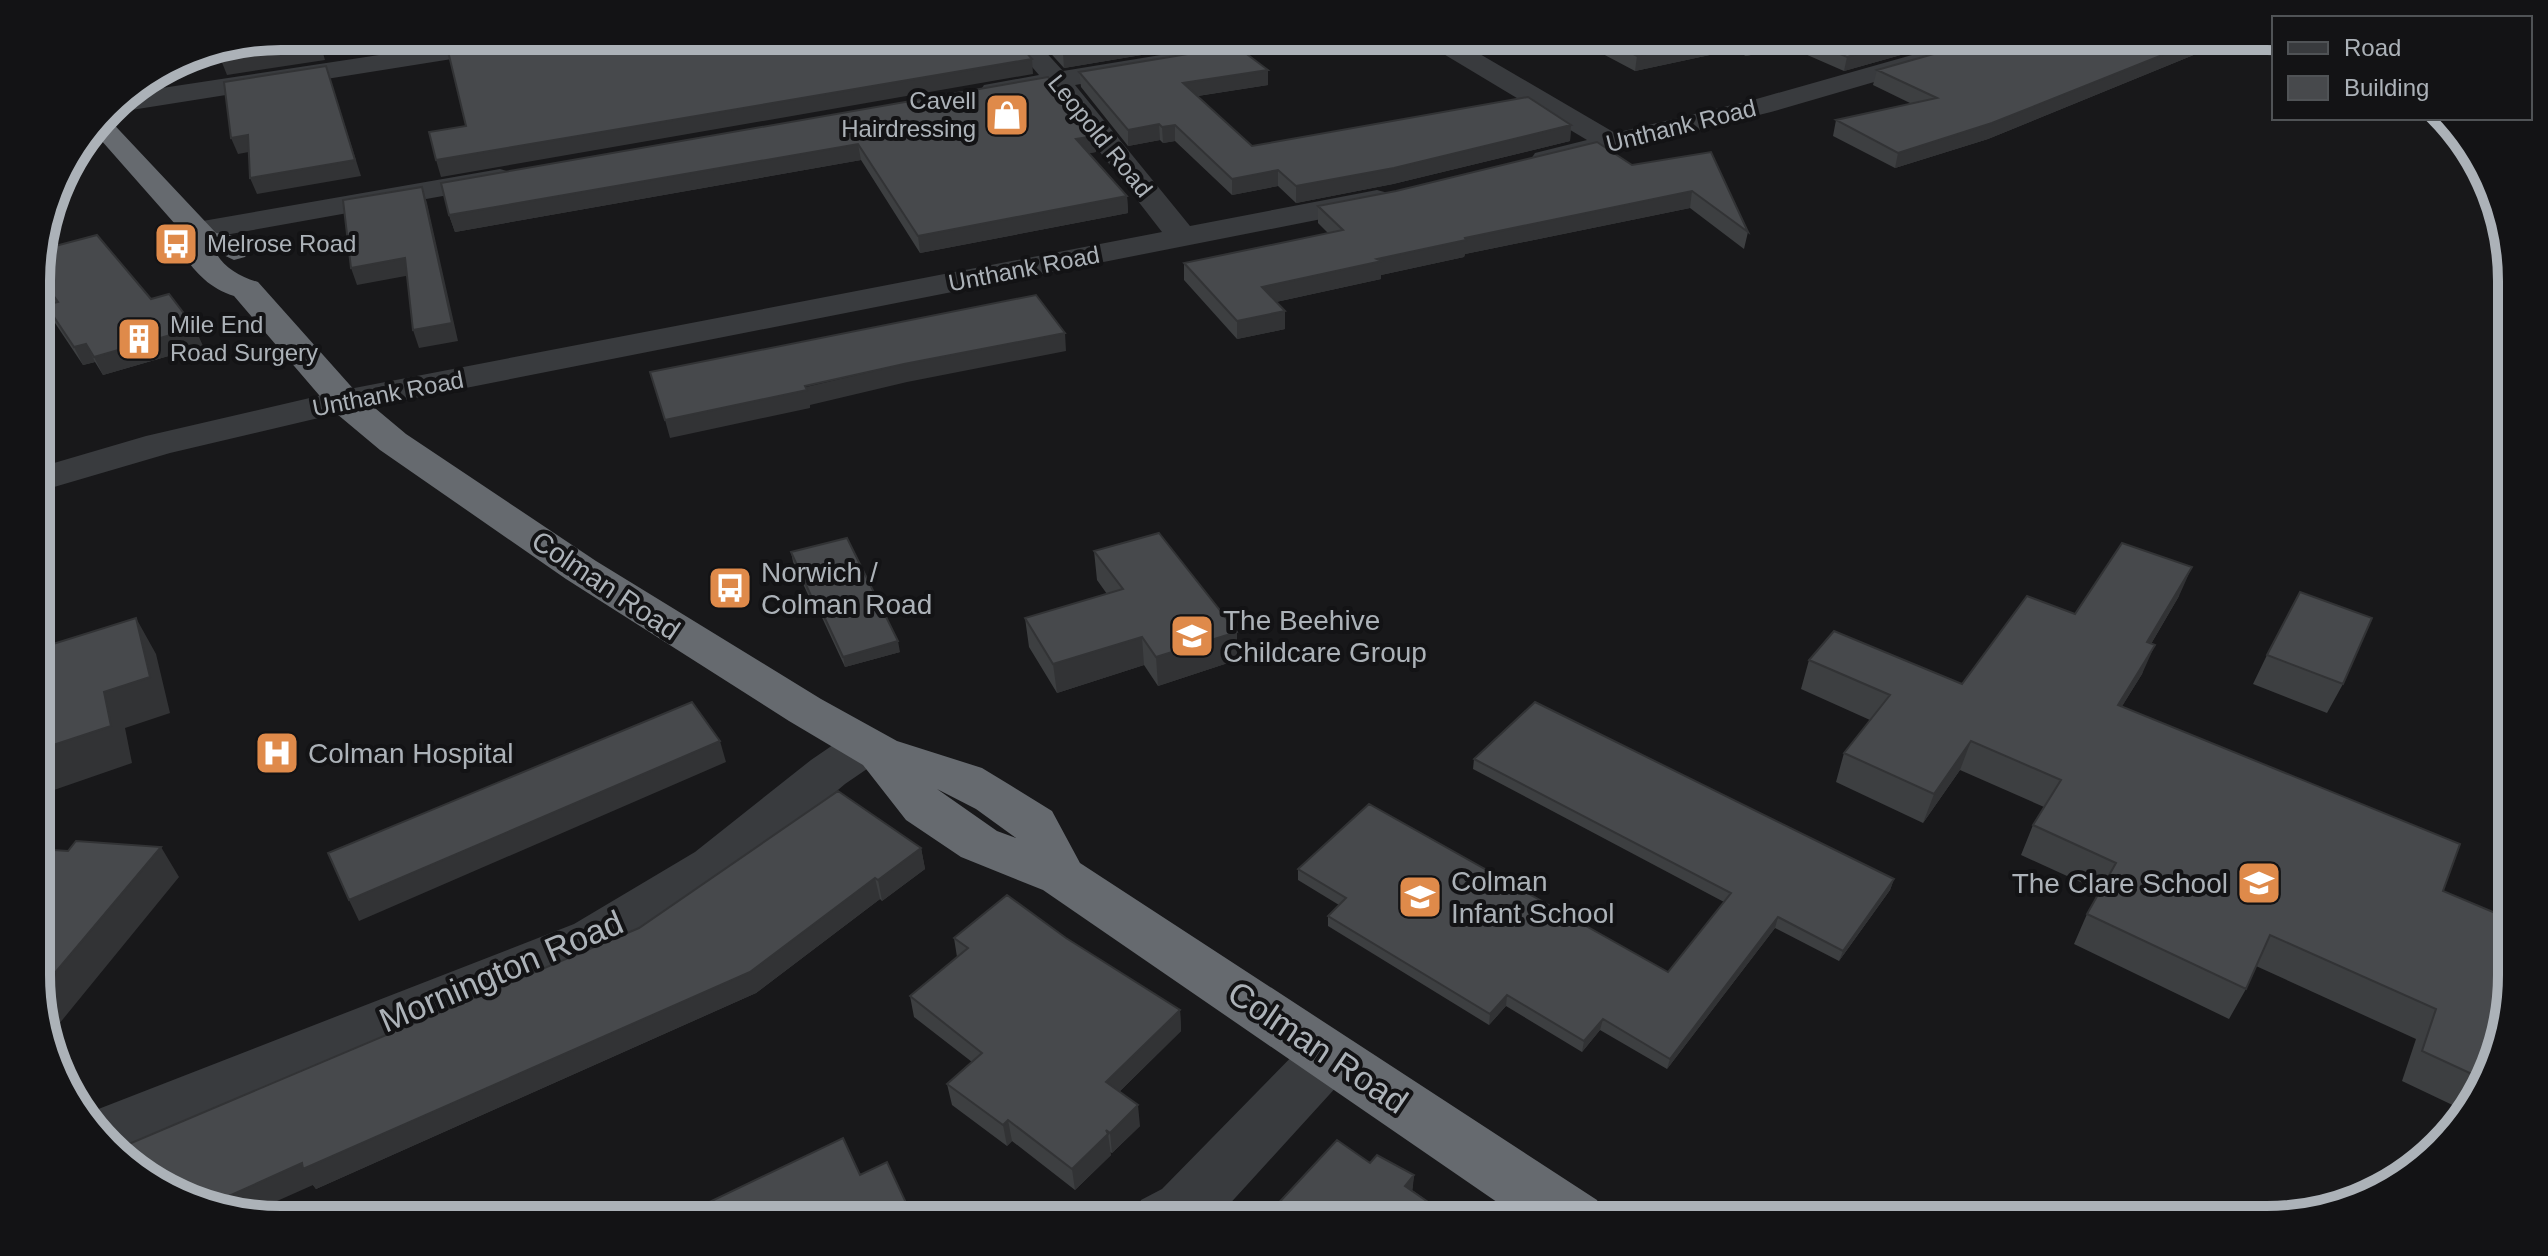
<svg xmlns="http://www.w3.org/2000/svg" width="2548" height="1256" viewBox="0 0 2548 1256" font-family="Helvetica,sans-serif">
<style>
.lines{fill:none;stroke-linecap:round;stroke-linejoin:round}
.minor{fill:#393b3e;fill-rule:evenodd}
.highway{fill:#666a6f;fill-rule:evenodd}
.wall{fill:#3d3f41}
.shaded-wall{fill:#323335}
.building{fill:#47494c;stroke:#323335;stroke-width:2}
.labels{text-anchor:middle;stroke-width:8;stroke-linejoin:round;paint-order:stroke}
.far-poi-label{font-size:24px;fill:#acb2b8;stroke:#131315;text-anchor:start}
.far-street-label{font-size:24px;fill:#acb2b8;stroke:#131315}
.poi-label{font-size:28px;fill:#acb2b8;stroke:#131315;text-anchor:start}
.street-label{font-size:28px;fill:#acb2b8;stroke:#131315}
.near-street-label{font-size:34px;fill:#acb2b8;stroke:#131315}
.rim{fill:none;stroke:#acb2b8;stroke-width:10}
</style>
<rect width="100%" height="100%" fill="#18181a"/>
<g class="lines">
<path class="minor" d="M504,36H565L562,41L553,43L106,114L119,97L162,88Z
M1005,36H1031L1063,71L1277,36H1334L1331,41L1322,43L1075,85L1190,226L1377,190L1388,193L1392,199L1388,205L1377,208L344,412L170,453L37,492V468L146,436L344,390L1162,232L1051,89L993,99L984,97L980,91L984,85L1039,75Z
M1419,36H1449L1615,133L1753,100L1979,36H2018L2015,41L1771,112L1545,168L1535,165L1531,159L1535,153L1587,140L1422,41Z
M500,169L510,172L515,178L510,184L197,240L186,238L181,231L186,224L197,222Z
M866,730L883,734L890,746L883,758L845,784L731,880L612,954L123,1153L86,1124L83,1115L574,924L695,852L811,760L849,734Z
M1329,1032L1349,1039L1358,1056L1349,1073L1215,1220H1131L1141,1200L1162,1189L1309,1039Z"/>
<path class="highway" d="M105,115L216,233C232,234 241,237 250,250L245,257L234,260L215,251C223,267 240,277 258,282L357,393L406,434L596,561L821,699L897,741L982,768L1010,785L1052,811L1080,863L1597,1200L1606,1220H1523L1043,890L961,857L906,820L863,765L789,721L566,579L380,450L331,409L234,296C209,288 196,273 181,252L190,241L93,131ZM937,789L976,809L1016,838L997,831Z"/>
</g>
<path class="wall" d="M1035,36H1212L1213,43L1064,68Z
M1569,36H1968L1844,71L1789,47L1746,56L1733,50L1635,71Z
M1997,36H2240L1988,139L1895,168L1833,136L1836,120L1912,104L1873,85L1877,70Z
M1268,70V85L1198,96L1252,146L1571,125L1570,141L1393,184L1296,203L1278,186L1232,195L1175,141L1163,143L1160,140L1128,146L1081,87L1079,72Z
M1048,77L1095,136L1096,152L1089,153L1127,196L1128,213L920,253L861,160L455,232L449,215Z
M1711,152L1748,232L1744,249L1690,208L1465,254L1464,257L1381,275V279L1276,302L1285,311V329L1237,339L1184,280V263L1328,233L1318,223V206L1632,165Z
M37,265L151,299L203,346L103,375L95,362L83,365L55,323L46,305L54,303L37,279Z
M1094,551L1237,632V660L1158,686L1144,665L1057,693L1029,647L1025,618L1107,594L1097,580Z
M791,552L900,652L845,667L818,609L815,610L793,562Z
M2179,596L2151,644L2142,674L2122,706L2443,891L2512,975L2487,1083L2463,1110L2402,1081L2416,1039L2256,966L2246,989L2229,1019L2074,944L2087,914L2100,891L2021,855L2033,825L2044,807L1960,770L1923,823L1836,782L1844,753L1870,720L1801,689L1809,660L1962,684L2075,614Z
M2267,655L2343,684L2327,713L2253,684Z
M1474,759L1894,879L1890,890L1839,961L1775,928L1667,1069L1600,1030L1582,1052L1506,1006L1489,1025L1328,926V916L1339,905L1298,880V869L1668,972L1724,902L1473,769Z
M921,848L925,869L882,901L880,899L756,993L316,1189L313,1185Z
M954,938H1066L1180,1010L1181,1031L1119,1092L1140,1126L1112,1153L1110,1152L1111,1155L1075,1190L1012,1141L1007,1146L952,1105L947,1084L972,1062L914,1017L910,996L957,957Z
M1370,1163L1414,1175L1412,1190L1454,1220H1274V1208Z"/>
<path class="shaded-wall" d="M318,36L325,60L227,75L221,60Z
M406,36H477L408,44Z
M1167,36H1212L1213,43L1064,68L1063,53Z
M1364,36H1383L1363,39Z
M1735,36L1733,50L1635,71L1637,56Z
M1776,36H1791L1789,47L1746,56L1749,42Z
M1921,36H1968L1844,71L1847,57Z
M2210,36H2240L1988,139L1895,168L1898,153Z
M1032,59L1033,74L441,177L436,160Z
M326,66L361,176L257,194L250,178Z
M1268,70V85L1184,98L1183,83Z
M1159,124L1160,140L1128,146V130Z
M1175,125V141L1163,143L1162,127Z
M1571,125L1570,141L1393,184L1296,203V186Z
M248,135L254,151L238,154L231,138Z
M1095,136L1096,152L1078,155L1076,139Z
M858,144L861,160L455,232L449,215Z
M1278,170V186L1232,195V179Z
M422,187L427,203L458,341L419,348L413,330Z
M1692,191L1690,208L1465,254L1464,257L1381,275V279L1262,305V287L1465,238Z
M1127,196L1128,213L920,253L918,236Z
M405,258L411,275L357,285L351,268Z
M1285,311V329L1237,339V321Z
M195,328L203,346L103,375L94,357Z
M1065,333L1066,351L907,382L810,405V408L670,438L665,420L904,364Z
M86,344L95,362L83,365L74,347Z
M2192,567L2179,596L2135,671L2147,642Z
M816,599L818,609L815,610L813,600Z
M136,618L156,654L170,713L125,728L132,763L54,790L38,765V737L104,692Z
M1237,632V660L1158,686L1156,657Z
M1142,637L1144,665L1057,693L1053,664Z
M898,641L900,652L845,667L843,657Z
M2155,645L2142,674L2105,734L2118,705Z
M720,741L726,762L359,921L349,900Z
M1971,741L1960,770L1923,823L1934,794Z
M161,847L179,877L50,1035L38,1007V993Z
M921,848L925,869L882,901L878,880Z
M875,878L880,899L756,993L316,1189L313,1185L250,1213L211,1204Z
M1894,879L1890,890L1839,961L1843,951Z
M1778,917L1775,928L1667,1069L1670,1059Z
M1507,995L1506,1006L1489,1025L1490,1014Z
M1180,1010L1181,1031L1108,1103L1106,1082Z
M1603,1019L1600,1030L1582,1052L1584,1041Z
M1138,1105L1140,1126L1112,1153L1110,1133Z
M1008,1120L1012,1141L1007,1146L1003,1125Z
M1108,1134L1111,1155L1075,1190L1072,1169Z
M1414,1175L1412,1196L1405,1186Z"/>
<path class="building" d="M281,36H317L320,45L221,60L220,48Z
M517,36H1012L1032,59L436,160L429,132L466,126L447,47Z
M1047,36H1167L1063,53Z
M1599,36H1733L1637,56Z
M1737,36H1776L1749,42Z
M1799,36H1921L1847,57Z
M1997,36H2210L1992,123L1898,153L1836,120L1937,98L1877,70Z
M1236,46L1268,70L1183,83L1252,146L1528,97L1571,125L1394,168L1296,186L1278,170L1232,179L1175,125L1162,127L1159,124L1128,130L1079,72Z
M326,66L355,160L250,178L248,135L231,138L224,82Z
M1048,77L1095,136L1076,139L1127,196L918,236L858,144L449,215L441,183Z
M1597,142L1632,165L1711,152L1748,232L1692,191L1465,238L1466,240L1377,259L1382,261L1262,287L1285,311L1237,321L1184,263L1343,230L1318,206L1396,191Z
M422,187L452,323L413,330L405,258L351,268L343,200Z
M97,235L151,299L169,294L195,328L94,357L86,344L74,347L46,305L58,302L37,273V265L40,250Z
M1036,295L1065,333L904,364L805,386L807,390L665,420L650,372Z
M1159,533L1237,632L1156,657L1142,637L1053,664L1025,618L1123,589L1094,551Z
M847,538L898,641L843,657L816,599L813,600L791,552Z
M2122,543L2192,567L2147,642L2155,645L2118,705L2460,844L2443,891L2512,920V975L2487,1081L2422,1051L2436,1009L2270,935L2246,989L2087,914L2116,863L2033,825L2061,780L1971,741L1934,794L1844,753L1890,695L1809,660L1834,631L1962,684L2027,596L2075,614Z
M2300,592L2372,618L2343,684L2267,655Z
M136,618L150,677L104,692L111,726L38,750L37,649Z
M692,702L720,741L349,900L328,853Z
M1535,702L1894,879L1843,951L1778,917L1670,1059L1603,1019L1584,1041L1507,995L1490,1014L1328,916L1346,898L1298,869L1369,804L1668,972L1731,893L1474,759Z
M838,791L921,848L878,880L875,878L750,972L303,1169L302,1163L211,1204L173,1195L117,1149L639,928Z
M76,841L161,847L38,993V849L68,851Z
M1007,895L1066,938L1180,1010L1106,1082L1138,1105L1110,1133L1106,1130L1108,1134L1072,1169L1008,1120L1003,1125L947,1084L982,1053L910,996L968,948L954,938Z
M843,1138L860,1175L887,1162L914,1220H672Z
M1337,1140L1370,1163L1377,1155L1414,1175L1405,1186L1454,1220H1279L1283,1215L1274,1208Z"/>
<defs>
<g id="shop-square" transform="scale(2.3)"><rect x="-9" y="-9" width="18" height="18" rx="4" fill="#df8a4a" stroke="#131315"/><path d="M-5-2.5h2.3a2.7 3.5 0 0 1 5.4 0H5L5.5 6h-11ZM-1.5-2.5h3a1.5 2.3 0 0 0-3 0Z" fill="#fff"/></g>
<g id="bus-square" transform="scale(2.3)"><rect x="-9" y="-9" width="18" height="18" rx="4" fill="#df8a4a" stroke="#131315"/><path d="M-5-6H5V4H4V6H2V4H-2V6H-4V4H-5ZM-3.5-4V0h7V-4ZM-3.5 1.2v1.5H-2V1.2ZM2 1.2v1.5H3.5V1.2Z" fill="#fff"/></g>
<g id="building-square" transform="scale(2.3)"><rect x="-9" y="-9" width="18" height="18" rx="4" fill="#df8a4a" stroke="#131315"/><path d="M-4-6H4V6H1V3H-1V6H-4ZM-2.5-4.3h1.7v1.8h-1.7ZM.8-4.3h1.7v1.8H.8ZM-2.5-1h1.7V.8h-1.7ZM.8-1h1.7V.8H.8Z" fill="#fff"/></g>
<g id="school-square" transform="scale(2.3)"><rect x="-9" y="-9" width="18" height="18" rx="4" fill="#df8a4a" stroke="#131315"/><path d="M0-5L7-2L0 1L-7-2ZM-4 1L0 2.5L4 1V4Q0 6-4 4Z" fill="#fff"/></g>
<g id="hospital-square" transform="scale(2.3)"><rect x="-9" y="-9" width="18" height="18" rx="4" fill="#df8a4a" stroke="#131315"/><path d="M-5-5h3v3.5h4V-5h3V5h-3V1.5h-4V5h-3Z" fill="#fff"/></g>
</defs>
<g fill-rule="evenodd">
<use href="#shop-square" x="1007" y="115"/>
<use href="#bus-square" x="176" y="244"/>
<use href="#building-square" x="139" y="339"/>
<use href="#bus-square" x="730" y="588"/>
<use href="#school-square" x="1192" y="636"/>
<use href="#hospital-square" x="277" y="753"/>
<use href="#school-square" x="2259" y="883"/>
<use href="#school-square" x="1420" y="897"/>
</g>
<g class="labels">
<g class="far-poi-label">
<text x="976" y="109" text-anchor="end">Cavell<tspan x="976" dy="28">Hairdressing</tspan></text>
<text x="207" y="252">Melrose Road</text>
<text x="170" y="333">Mile End<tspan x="170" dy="28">Road Surgery</tspan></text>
</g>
<g class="far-street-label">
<text transform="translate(1681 126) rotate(-14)" y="8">Unthank Road</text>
<text transform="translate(1100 136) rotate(51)" y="8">Leopold Road</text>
<text transform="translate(1024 269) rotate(-11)" y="8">Unthank Road</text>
<text transform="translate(388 394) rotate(-11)" y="8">Unthank Road</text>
</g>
<g class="poi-label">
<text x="761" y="582">Norwich /<tspan x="761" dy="32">Colman Road</tspan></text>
<text x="1223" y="630">The Beehive<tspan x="1223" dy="32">Childcare Group</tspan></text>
<text x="308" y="763">Colman Hospital</text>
<text x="1451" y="891">Colman<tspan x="1451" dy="32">Infant School</tspan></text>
<text x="2228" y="893" text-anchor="end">The Clare School</text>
</g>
<g class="street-label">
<text transform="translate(606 585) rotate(34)" y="10">Colman Road</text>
</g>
<g class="near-street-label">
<text transform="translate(501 971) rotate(-23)" y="12">Mornington Road</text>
<text transform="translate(1318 1047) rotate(34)" y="12">Colman Road</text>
</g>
</g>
<path d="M0 0H2548V1256H0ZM281 50H2267A231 231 0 0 1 2498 281V975A231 231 0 0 1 2267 1206H281A231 231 0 0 1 50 975V281A231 231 0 0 1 281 50Z" fill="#131315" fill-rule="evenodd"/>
<path class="rim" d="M281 50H2267A231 231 0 0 1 2498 281V975A231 231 0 0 1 2267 1206H281A231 231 0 0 1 50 975V281A231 231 0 0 1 281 50Z"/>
<rect x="2272" y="16" width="260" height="104" fill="#131315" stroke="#505356" stroke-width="2"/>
<rect x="2288" y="42" width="40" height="12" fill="#393b3e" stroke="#505356" stroke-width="2"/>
<text x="2344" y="56" font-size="24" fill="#acb2b8">Road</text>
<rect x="2288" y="76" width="40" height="24" fill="#47494c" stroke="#505356" stroke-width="2"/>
<text x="2344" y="96" font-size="24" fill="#acb2b8">Building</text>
</svg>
